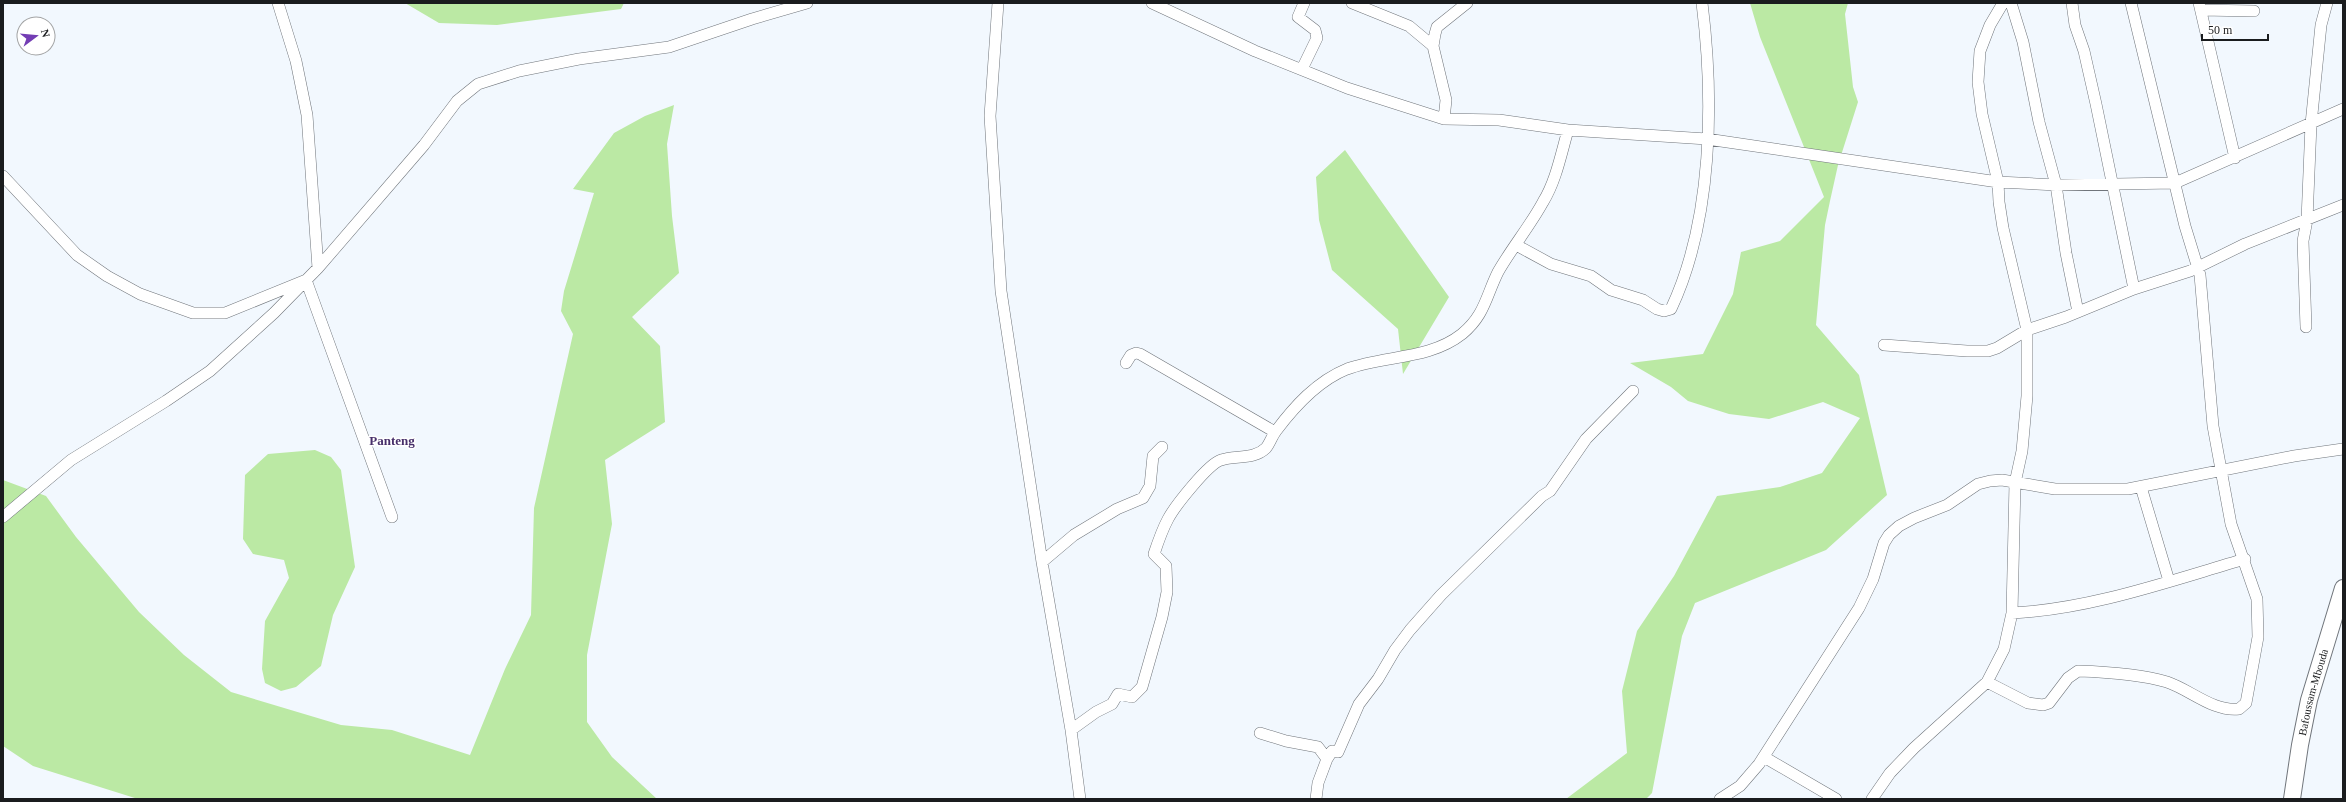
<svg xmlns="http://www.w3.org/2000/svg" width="2346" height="802" viewBox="0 0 2346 802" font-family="Georgia,serif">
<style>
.green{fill:#bbe9a4}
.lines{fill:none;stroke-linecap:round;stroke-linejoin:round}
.minor-casing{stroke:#70757b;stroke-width:12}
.highway-casing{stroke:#70757b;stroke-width:18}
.minor{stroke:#fff;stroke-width:11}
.highway{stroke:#fff;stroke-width:16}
.labels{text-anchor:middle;stroke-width:3;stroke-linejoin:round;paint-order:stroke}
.street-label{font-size:11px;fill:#1a1c1e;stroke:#fff}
.quarter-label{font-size:13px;font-weight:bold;fill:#472f6a;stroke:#fff}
</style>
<rect width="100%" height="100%" fill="#f2f8fe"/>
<path class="green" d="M405,3H624L621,9L497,25L439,23Z
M1750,3H1848L1845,14L1853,87L1858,102L1838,165L1830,201L1825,225L1816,325L1859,375L1887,495L1826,550L1695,603L1682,636L1652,793L1646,799H1566L1627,753L1622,691L1637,631L1674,576L1717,496L1780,487L1822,473L1860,418L1823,402L1769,419L1729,414L1688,401L1671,387L1630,363L1703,354L1733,294L1741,252L1780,241L1824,197L1760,37Z
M674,105L667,144L672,216L679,273L632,317L660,346L665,422L605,460L612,524L587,655V722L612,757L657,799H138L33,766L3,746V480L46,496L76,537L139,612L184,655L231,692L341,725L392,730L470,755L505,669L531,615L534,508L573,334L561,311L564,291L594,193L573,189L614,133L645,116Z
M1345,150L1449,297L1403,374L1398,329L1332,270L1319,220L1316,177Z
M315,450L331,457L341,470L355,567L333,615L321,666L296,687L281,691L265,683L262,669L265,621L289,578L284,560L253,554L243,539L245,475L268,454Z"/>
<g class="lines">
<g class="minor-casing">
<path id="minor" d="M278,3L296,61L307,115L318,268
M998,3L990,116L1001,291L1042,562L1071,730L1080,799
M1152,3L1255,51L1347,88L1444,119L1499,120L1568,130L1707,139L1998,182L2056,185L2175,183L2343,109
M1352,3L1409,26L1433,46
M2011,3L2023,42L2039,122L2056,185L2066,253L2078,312
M2072,3L2075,25L2084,51L2096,104L2134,289
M2199,3L2235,158
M2201,10L2254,11
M1302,69L1317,38L1315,30L1298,17L1304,3
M1444,119L1446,100L1433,46L1435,34L1437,27L1467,3
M3,176L77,255L107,276L140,294L193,313H225L306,280L392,517
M1516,245L1551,264L1591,276L1611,290L1643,300L1657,309L1664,311L1671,309C1713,220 1714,99 1702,3
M2306,327L2303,241L2307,220L2311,124L2321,25L2327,3
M1884,345L1967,351H1988L1997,348L2027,330L2066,317L2134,289L2190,271L2245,244L2343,205
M1126,363L1131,355L1136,353L1140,354L1275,432
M2141,487L2169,581
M3,517L71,460L166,401L210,371L274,313L318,268L424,145L457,101L478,84L519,71L579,59L669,47L752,19L807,3
M1042,562L1074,535L1117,509L1143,498L1150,486L1153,456L1162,447
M2012,613C2091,609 2169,581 2245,559
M1987,682L2028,703L2043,705L2049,703L2068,678L2078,671C2107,672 2140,674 2167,682C2191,690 2213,712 2239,709L2246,703L2258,637L2257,599L2231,524L2213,426L2200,275L2185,226L2131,3
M1071,730L1096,712L1112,704L1118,694L1132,697L1142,687L1162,617L1167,592L1166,566L1154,554C1158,542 1162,530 1168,519C1175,506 1208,464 1221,460C1235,455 1254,460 1266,448C1270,443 1272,436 1276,431C1294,407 1317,381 1347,369C1385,355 1429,360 1462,334C1485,315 1486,296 1498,272C1511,249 1530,226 1543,202C1556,181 1561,154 1568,130
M1260,733L1286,741L1318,747L1327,759L1332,751L1338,752L1359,704L1378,679L1395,650L1410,630L1441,595L1542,496L1550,491L1586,439L1633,391
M1764,757L1836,799
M1316,799L1318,783L1327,759
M1720,799L1740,786L1759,764L1859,608L1873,579L1884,543L1889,535L1899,526L1914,518L1947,505L1978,484L1990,481L2002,480L2055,489H2128L2294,456L2343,449
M1872,799L1890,773L1914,748L1987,682L2004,649L2012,613L2015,483L2022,451L2027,396V330L2003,228L1999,202L1998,182L1982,114L1978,82L1980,51L1990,25L2003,3"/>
</g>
<g class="highway-casing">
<g id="highway">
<path id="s1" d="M2292,799L2300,745L2309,700L2343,588"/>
</g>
</g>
<use href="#minor" class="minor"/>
<use href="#highway" class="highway"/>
</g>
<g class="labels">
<g class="street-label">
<text dy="4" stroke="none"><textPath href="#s1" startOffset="109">Bafoussam-Mbouda</textPath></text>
</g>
<g class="quarter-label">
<text x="392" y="445">Panteng</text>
</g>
</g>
<rect width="2346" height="802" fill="none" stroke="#1a1c1e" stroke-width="8"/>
<g transform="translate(36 36) rotate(74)"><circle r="19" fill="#ffffff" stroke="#a3a4a5"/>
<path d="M0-3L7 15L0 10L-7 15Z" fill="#733db4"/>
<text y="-6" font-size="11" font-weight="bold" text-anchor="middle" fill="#1a1c1e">N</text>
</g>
<path d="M2202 34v6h66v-6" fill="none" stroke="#1a1c1e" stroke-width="2"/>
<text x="2208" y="34" font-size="12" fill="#1a1c1e" stroke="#ffffff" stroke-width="3" paint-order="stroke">50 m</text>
</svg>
